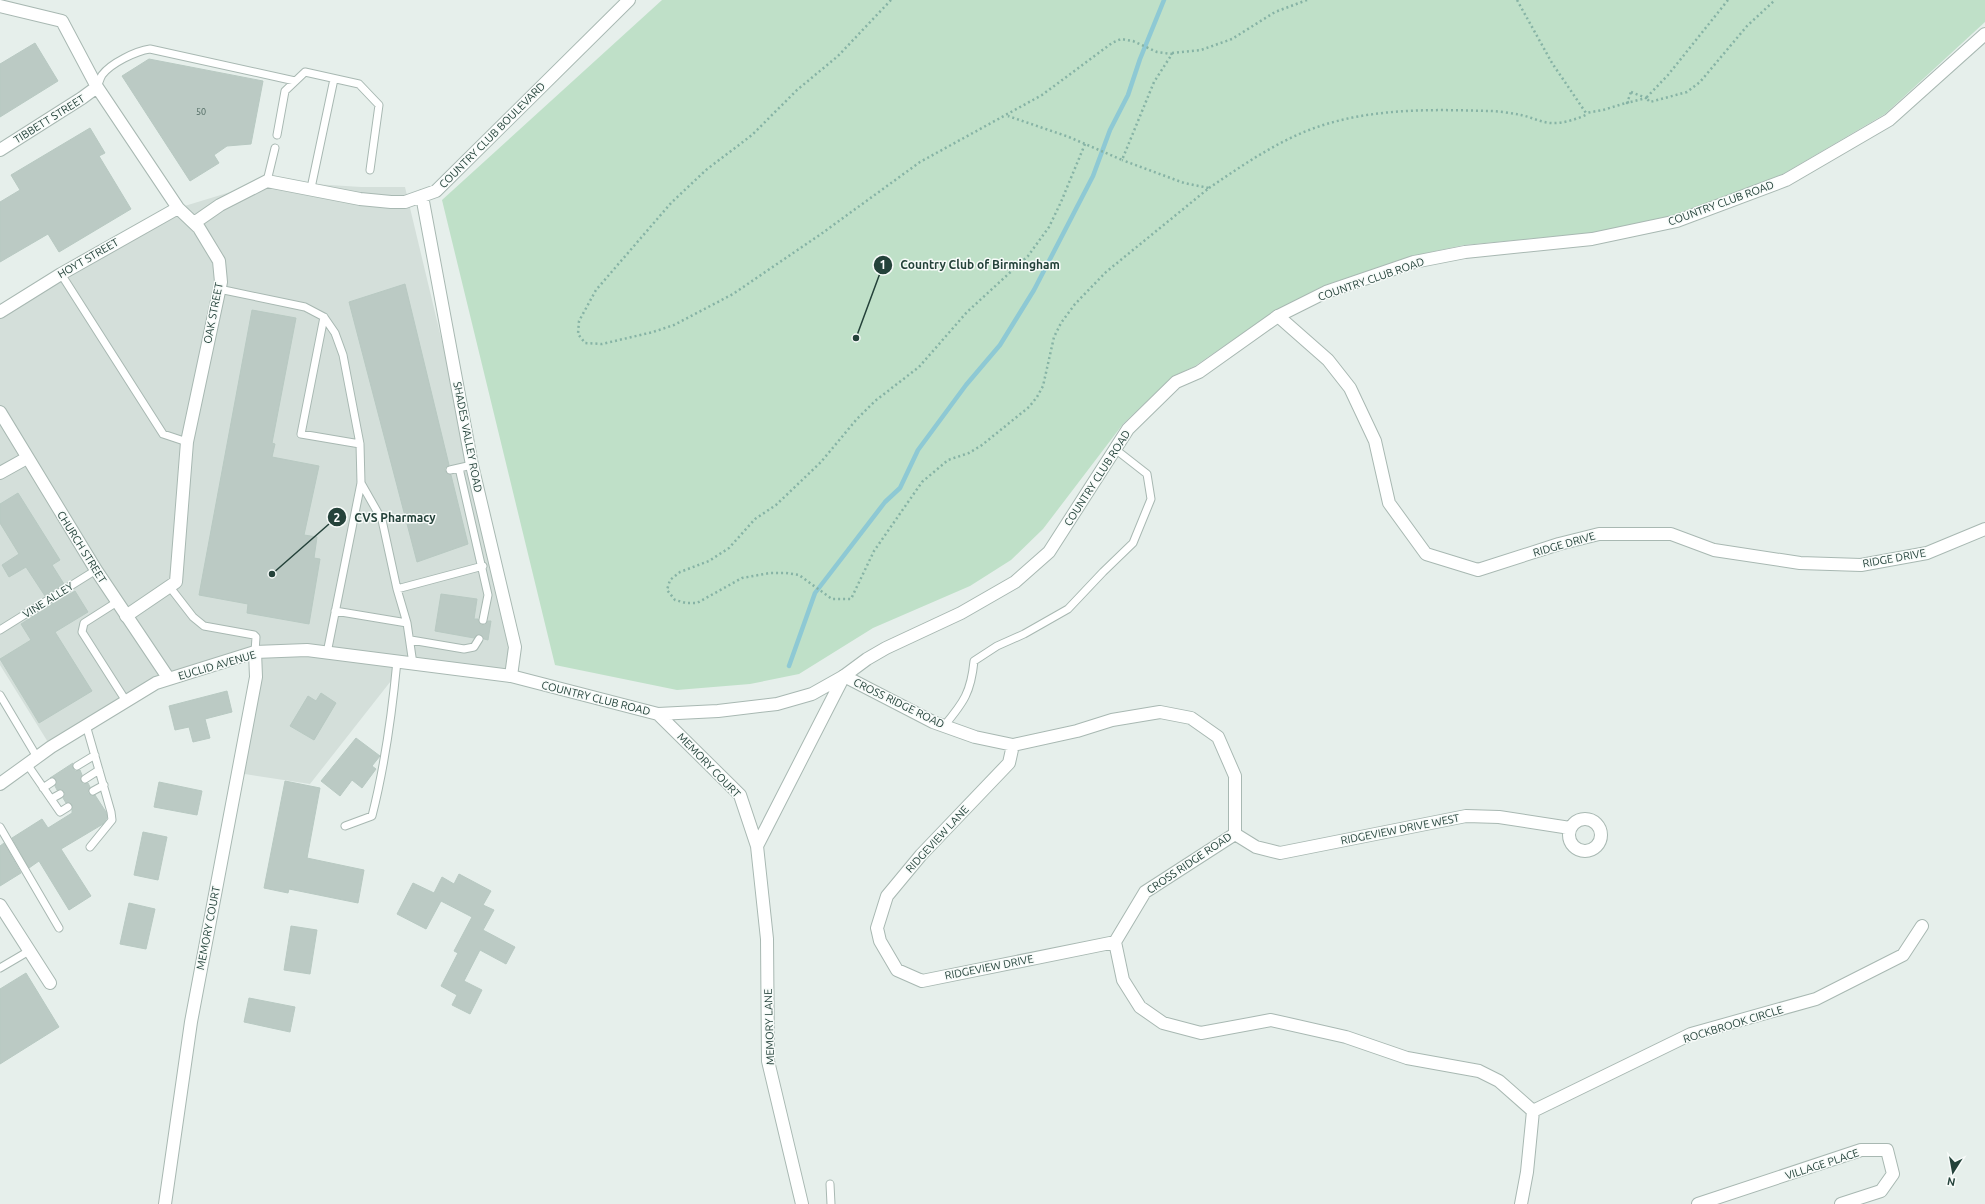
<svg xmlns="http://www.w3.org/2000/svg" width="1985" height="1204" viewBox="0 0 1985 1204" font-family="Ubuntu,sans-serif">
<style>
.built{fill:#d4dfda}
.green{fill:#bfe0c8}
.lines{fill:none;stroke-linecap:round;stroke-linejoin:round}
.stream{stroke:#8ec9d4;stroke-width:4.5}
.building{fill:#bbcac4;stroke:#b8c9c2}
.service-casing{stroke:#a8b8b2;stroke-width:9}
.minor-casing{stroke:#a8b8b2;stroke-width:14}
.tertiary-casing{stroke:#a8b8b2;stroke-width:14}
.path{stroke:#86b3a5;stroke-width:2.5;stroke-dasharray:2 3;stroke-linecap:butt}
.service{stroke:#fff;stroke-width:7}
.minor{stroke:#fff;stroke-width:12}
.tertiary{stroke:#fff;stroke-width:12}
.labels{text-anchor:middle;stroke-width:3;stroke-linejoin:round;paint-order:stroke}
.number-label{font-size:9px;fill:#4a645c}
.street-label{font-size:11px;fill:#24423a;stroke:#f7fbf9}
.leader{fill:none;stroke:#24423a;stroke-width:1.5}
.callout-dot{fill:#24423a;stroke:#f7fbf9;stroke-width:1.5}
.mark-label{font-size:12px;text-anchor:middle;font-weight:bold;fill:#fff}
.callout-label{font-size:12px;text-anchor:middle;font-weight:bold;fill:#24423a;stroke:#f7fbf9;stroke-width:3;stroke-linejoin:round;paint-order:stroke}
</style>
<rect width="100%" height="100%" fill="#e6efeb"/>
<path class="built" d="M267,181L361,187H405L515,647L511,676L405,663L310,784L238,773L255,653L142,691L51,747L0,665V312L178,208Z"/>
<path class="green" d="M662,0H1985V22L1885,114L1783,174L1675,215L1591,233L1464,245L1412,256L1323,286L1275,311L1195,366L1172,377L1123,424L1043,529L1011,560L970,586L873,628L799,674L750,684L677,690L555,665L442,200Z"/>
<g class="lines">
<path class="stream" d="M789,666L815,593L885,502L900,488L918,450L966,385L1000,345L1034,290L1093,176L1110,130L1128,95L1140,59L1164,0"/>
</g>
<path class="building" d="M35,43L58,81L0,117V64Z
M149,59L263,81L251,144L227,146L214,155L219,163L190,181L122,76Z
M90,128L105,153L99,156L131,209L59,252L48,234L0,262V202L20,190L11,175Z
M405,284L449,465L445,468V471L451,475L468,544L417,562L349,302Z
M252,310L296,318L272,443L275,444L272,457L319,466L304,535L317,537L314,558L320,559L309,624L247,613L248,604L199,595Z
M18,493L60,560L52,565L64,584L45,596L26,567L9,577L2,565L19,554L0,523V504Z
M75,591L88,612L55,632L92,691L39,723L0,659L31,640L21,624L69,593L70,594Z
M441,594L477,599L474,619H478L479,623L482,625L488,621H491L488,640L484,639L480,634L474,638L435,631Z
M227,691L232,712L205,719L210,738L193,742L189,727L175,730L169,706Z
M321,693L336,703L314,740L290,726L308,696L316,701Z
M356,738L380,756L372,766L376,769L362,788L352,780L340,796L321,781Z
M73,763V768L75,771L80,770L82,775L81,781L83,784L88,783L90,787L88,793L91,795H95L106,812L107,818L103,824L61,849L91,896L69,910L39,861L29,868L12,838L42,819L48,828L72,813V804L66,803L63,798L65,794L64,791L57,790L55,786L56,780L50,778Z
M285,781L320,788L307,858L364,870L358,903L289,889L288,893L264,888Z
M159,782L202,791L197,815L154,807Z
M143,832L167,837L158,880L134,875Z
M4,843L21,873L0,886V846Z
M459,874L491,891L483,905L494,910L483,930L515,947L506,964L480,950L464,981L482,990L470,1014L452,1005L457,995L441,986L458,953L454,951L472,917L441,901L426,929L397,914L413,883L434,893L442,877L454,884Z
M129,903L155,909L146,949L120,944Z
M291,926L317,930L310,974L284,970Z
M26,973L59,1027L0,1064V989Z
M249,998L295,1007L290,1032L244,1022Z"/>
<g class="lines">
<g class="service-casing">
<path id="service" d="M97,87C99,83 100,78 102,75C111,63 136,51 150,49L295,81
M277,135L285,91L305,72L359,84L379,105L370,170
M267,181L275,148
M311,188L334,79
M61,274L163,434L187,442
M219,289L305,307L324,317L335,333L343,355L360,444L361,483L327,653
M324,317L301,434L360,444
M459,468L488,595L483,620
M450,470L472,465
M361,483L382,520L397,589L407,623
M169,586L193,617L204,626L254,635L256,637L255,652
M397,589L483,566
M117,602L84,623L82,632L126,701
M335,611L407,623L413,664
M0,630L96,570
M411,640L464,649L474,647L479,639
M0,695L37,757
M86,725L111,812L112,820L90,847
M944,726C964,702 971,692 974,661L997,646L1024,634L1068,609L1103,572L1133,543L1151,499L1147,474L1115,449
M27,764L60,812L68,807
M77,766L95,755
M85,779L99,770
M43,788L52,782
M93,791L104,785
M51,799L60,794
M345,826L372,816C385,765 392,714 397,661
M0,827L59,928
M0,968L29,951
M830,1184L831,1204"/>
</g>
<g class="minor-casing">
<path id="minor" d="M0,6L62,21L97,87L178,208L199,228L219,261L221,282L187,442L176,582L126,616
M0,150L82,98L97,87
M422,196L472,465L515,647L511,676
M194,223L220,205L267,181L360,199L391,202H405L436,191L629,0
M0,312L61,274L178,208
M1278,316L1328,360L1350,388L1375,441L1389,503L1426,554L1478,570L1559,544L1599,534H1671L1714,550L1800,563L1861,565L1927,553L1985,529
M0,473L27,458
M844,676L933,722L975,737L1013,745L1077,731L1112,720L1160,712L1191,718L1218,737L1235,776V834L1145,892L1115,942L1123,980L1140,1007L1163,1023L1201,1033L1271,1020L1346,1037L1407,1058L1479,1071L1499,1081L1533,1111L1527,1172L1521,1204
M1013,745L1009,763L921,855L887,896L877,928L880,941L897,970L922,981L1115,942
M1569 835a16 16 0 1 1 32 0a16 16 0 1 1-32 0Z
M1235,834L1256,847L1280,853L1466,816L1499,817L1570,828
M0,905L50,983
M1533,1111L1691,1034L1816,999L1903,955L1922,926
M165,1204L191,1022L256,677L255,652
M1698,1204L1861,1150H1887L1893,1174L1881,1191L1841,1204"/>
</g>
<g class="tertiary-casing">
<path id="tertiary" d="M0,412L96,570L169,679
M658,714L740,795L757,846L767,939L768,1061L802,1204
M0,784L51,747L156,683L255,652L307,650L511,676L658,714L718,711L777,704L812,694L844,676
M757,846L844,676L867,659L886,648L961,613L1015,582L1049,552L1128,429L1176,382L1199,372L1278,316L1326,292L1414,262L1465,252L1592,239L1677,221L1786,180L1889,120L1985,34"/>
</g>
<path class="path" d="M891,0L838,56L797,90L752,135L706,170L671,203L596,290L579,321L578,334L585,343L602,344L653,332L674,325L733,294L821,234L920,162L1042,95L1112,43L1121,39L1133,41L1157,52L1172,54L1154,82L1122,160L1069,137L1008,116
M1517,0L1552,63L1586,113L1603,110L1629,102
M1728,0L1668,75L1646,98L1650,102L1687,92L1700,82L1747,26L1775,0
M1172,53L1201,50L1232,39L1275,12L1307,0
M1631,92L1646,98L1627,103Z
M1085,144L1061,202L1049,227L1028,256L967,312L919,367L875,401L856,420L821,462L776,505L755,519L729,548L709,561L680,572L670,580L667,590L675,600L686,603H697L742,578L770,573H786L799,575L832,599H851L874,551L922,482L948,460L969,453L982,445L1029,407L1037,397L1043,386L1054,337L1061,323L1075,304L1106,272L1209,188L1184,183L1122,160
M1209,188C1237,169 1266,149 1297,135C1357,108 1424,109 1488,111C1499,111 1511,113 1521,115C1531,117 1540,122 1550,123C1563,124 1577,119 1588,114"/>
<use href="#service" class="service"/>
<use href="#minor" class="minor"/>
<use href="#tertiary" class="tertiary"/>
</g>
<g class="labels">
<g class="number-label">
<text x="201" y="115">50</text>
</g>
<g class="street-label">
<text transform="translate(49 119) rotate(-32)" y="4">TIBBETT STREET</text>
<text transform="translate(492 135) rotate(-45)" y="4">COUNTRY CLUB BOULEVARD</text>
<text transform="translate(1721 203) rotate(-20)" y="4">COUNTRY CLUB ROAD</text>
<text transform="translate(88 258) rotate(-30)" y="4">HOYT STREET</text>
<text transform="translate(1371 279) rotate(-19)" y="4">COUNTRY CLUB ROAD</text>
<text transform="translate(213 313) rotate(-79)" y="4">OAK STREET</text>
<text transform="translate(468 437) rotate(79)" y="4">SHADES VALLEY ROAD</text>
<text transform="translate(1097 478) rotate(-57)" y="4">COUNTRY CLUB ROAD</text>
<text transform="translate(1564 544) rotate(-16)" y="4">RIDGE DRIVE</text>
<text transform="translate(82 547) rotate(58)" y="4">CHURCH STREET</text>
<text transform="translate(1894 558) rotate(-10)" y="4">RIDGE DRIVE</text>
<text transform="translate(48 600) rotate(-32)" y="4">VINE ALLEY</text>
<text transform="translate(217 665) rotate(-16)" y="4">EUCLID AVENUE</text>
<text transform="translate(596 698) rotate(14)" y="4">COUNTRY CLUB ROAD</text>
<text transform="translate(899 703) rotate(26)" y="4">CROSS RIDGE ROAD</text>
<text transform="translate(709 765) rotate(46)" y="4">MEMORY COURT</text>
<text transform="translate(1400 829) rotate(-11)" y="4">RIDGEVIEW DRIVE WEST</text>
<text transform="translate(937 839) rotate(-47)" y="4">RIDGEVIEW LANE</text>
<text transform="translate(1189 863) rotate(-34)" y="4">CROSS RIDGE ROAD</text>
<text transform="translate(208 928) rotate(-79)" y="4">MEMORY COURT</text>
<text transform="translate(989 967) rotate(-11)" y="4">RIDGEVIEW DRIVE</text>
<text transform="translate(1733 1024) rotate(-17)" y="4">ROCKBROOK CIRCLE</text>
<text transform="translate(769 1027) rotate(-92)" y="4">MEMORY LANE</text>
<text transform="translate(1822 1164) rotate(-18)" y="4">VILLAGE PLACE</text>
</g>
</g>
<path class="leader" d="M856 338L883 265M272 574L337 517"/>
<g class="callout-dot">
<circle cx="856" cy="338" r="4"/>
<circle cx="272" cy="574" r="4"/>
<circle cx="883" cy="265" r="10"/>
<circle cx="337" cy="517" r="10"/>
</g>
<g class="mark-label">
<text x="883" y="269">1</text>
<text x="337" y="522">2</text>
</g>
<g class="callout-label">
<text x="980" y="269">Country Club of Birmingham</text>
<text x="395" y="522">CVS Pharmacy</text>
</g>
<g transform="translate(1953 1172) rotate(191)" stroke="#f7fbf9" stroke-width="3" paint-order="stroke">
<path d="M0-3L7 15L0 10L-7 15Z" fill="#24423a"/>
<text y="-6" font-size="11" font-weight="bold" text-anchor="middle" fill="#24423a">N</text>
</g>
</svg>
